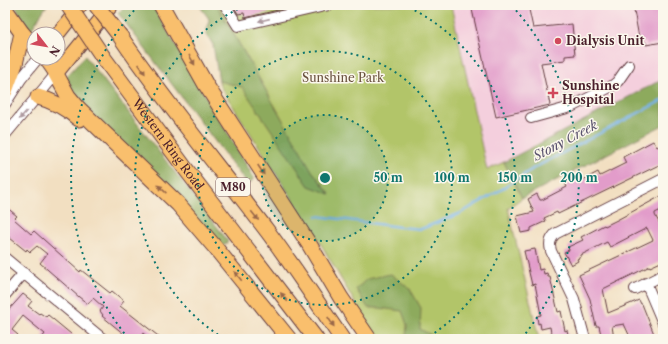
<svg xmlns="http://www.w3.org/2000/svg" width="668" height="344" viewBox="0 0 668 344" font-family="'Libre Caslon Text',serif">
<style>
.built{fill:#f4cfdd}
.green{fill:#b2c569;stroke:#7e724a}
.forest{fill:#8daa5d;stroke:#6c6444}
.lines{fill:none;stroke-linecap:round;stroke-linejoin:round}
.stream{stroke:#78b3e9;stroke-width:2.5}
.building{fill:#e29cca}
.minor-casing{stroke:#633c42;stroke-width:12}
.major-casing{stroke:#633c42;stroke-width:15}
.highway-casing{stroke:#633c42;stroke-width:17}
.minor{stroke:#fff;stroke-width:10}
.major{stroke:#f9bf6d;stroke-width:13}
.highway{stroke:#f9bf6d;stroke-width:15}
.highway-bridge-casing{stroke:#633c42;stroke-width:17;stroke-linecap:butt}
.highway-bridge{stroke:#f9bf6d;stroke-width:15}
.oneway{fill:#ae9aa0}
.oneway2{fill:#996749}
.ring{fill:none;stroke:#0f766e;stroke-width:2;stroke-dasharray:2 4}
.poi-dot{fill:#d1495b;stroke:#fbf7ec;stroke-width:1.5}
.labels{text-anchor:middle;stroke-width:3;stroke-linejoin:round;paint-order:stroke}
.shield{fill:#fbf7ec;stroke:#7f6065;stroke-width:1}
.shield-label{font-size:11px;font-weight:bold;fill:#4a1f2b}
.poi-label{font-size:12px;font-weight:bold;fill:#4a1f2b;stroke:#fbf7ec;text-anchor:start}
.park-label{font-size:12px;fill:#69513e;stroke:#fbf7ec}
.street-label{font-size:12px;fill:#4a1f2b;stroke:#fbf7ec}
.water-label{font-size:13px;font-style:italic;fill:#5a536e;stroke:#fbf7ec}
.centre{fill:#0f766e;stroke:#fbf7ec;stroke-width:2}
.ring-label{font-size:12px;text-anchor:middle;font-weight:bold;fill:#0f766e;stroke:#fbf7ec;stroke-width:3;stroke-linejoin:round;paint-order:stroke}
</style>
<rect width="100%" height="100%" fill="#fbf7ec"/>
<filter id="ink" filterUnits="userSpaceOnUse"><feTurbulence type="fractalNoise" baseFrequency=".025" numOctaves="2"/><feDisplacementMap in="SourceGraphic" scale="8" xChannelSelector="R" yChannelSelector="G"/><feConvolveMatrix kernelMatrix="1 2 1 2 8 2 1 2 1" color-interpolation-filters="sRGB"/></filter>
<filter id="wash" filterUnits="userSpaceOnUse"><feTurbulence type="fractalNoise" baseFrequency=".012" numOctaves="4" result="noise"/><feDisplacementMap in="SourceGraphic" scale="16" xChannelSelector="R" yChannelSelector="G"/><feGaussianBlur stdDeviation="0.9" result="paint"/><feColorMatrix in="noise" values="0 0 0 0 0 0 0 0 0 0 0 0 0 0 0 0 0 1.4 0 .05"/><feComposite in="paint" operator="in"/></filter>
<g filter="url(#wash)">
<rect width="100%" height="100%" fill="#f2dfc1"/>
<path class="built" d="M451,5H663V79L487,170Z"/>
<path class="green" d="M217,5H451L487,170L504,162L522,198L508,208L539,339H376L315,234L220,86L219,81L242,86L309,186L330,193L312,171Z"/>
<path class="forest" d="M15,5H47L29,33Z
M126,5H151L154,8L254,178L250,183L245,181L118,13Z
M199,5H217L312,171L330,194L309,186L242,87L219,81L213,45L206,33L209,19Z
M85,56L228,241L225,245L221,246L83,106L65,80L67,76Z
M663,79V125L522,198L504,162Z
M391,274L410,289L421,308L420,329L435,337V339H406L407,325L402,311L379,308H368L356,289L367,279Z"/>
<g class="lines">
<path class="stream" d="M317,216L400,227L421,229L461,213L499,191L534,168L663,100"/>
</g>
<g id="blocks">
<path class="building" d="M233,5H285L286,8L245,18L244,13L238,14Z
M471,5H528L533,28L572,24L575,55L565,56V60L541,63L550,105L496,117Z
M633,5H663V42L646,45V42L640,43Z
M653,141L657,147L663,144V163L558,214L557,212L544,218L546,221L531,228V231L521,233L517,216L534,212L528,199L537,194L540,200H542L567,187L564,181L576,175L579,182L598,172L600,176L626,163L623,157Z
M663,195V209L655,213V215L663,230V261L650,267V266L603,289L608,313L639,300L641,304H642L656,339H631L624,324L612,326L614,339H602L599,326H596L590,299L579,275L653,240L647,228L610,247L607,242L581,255V257L577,259L578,261L571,265L564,252L569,250L568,247L583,240L581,237L604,225L605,226L617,220Z
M5,206L17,216L14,219L31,234L34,231L80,272L81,270L110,293L112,291L124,301L120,306L162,339H150L143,333L141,337L138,334L134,339H130L102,316L103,315L100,311L103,307L93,298L88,304L79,297L40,263L47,254L37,246L30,252L27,249L26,251L5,234Z
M535,249L539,270L543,269L544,274L547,273L548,277H550L558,312L561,311L565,331L567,330L569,339H552L550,327L541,329L540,323L538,324L537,316L541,315L535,284L532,285L524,251Z
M23,294L32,301L28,306L39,314L40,313L46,317L48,315L77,339H41L45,334L23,316L12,330L18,335L15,339H5V314Z"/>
</g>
</g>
<g filter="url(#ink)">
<use href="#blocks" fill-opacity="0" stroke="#633c42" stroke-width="1"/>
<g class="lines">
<g class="minor-casing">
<path id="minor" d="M225,5L238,26L329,5
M5,104L21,79L38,58
M531,118L571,107L612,86L618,81L629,65
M5,135L56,74
M5,258L103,339
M646,283L663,323
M635,289L659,277
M5,295L24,273
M585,339L574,299L551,251C549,243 550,240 555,234L663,179"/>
</g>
<g class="major-casing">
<path id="major" d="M58,34L81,5
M45,58L56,74L112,5"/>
</g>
<g class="highway-casing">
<g id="highway">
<path d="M161,5L206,85L309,244L341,298L369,339"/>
<path d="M5,9L22,33L34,46"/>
<path d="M120,36C166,104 219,167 268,232C294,267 318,303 342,339"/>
<path id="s1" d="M103,57L185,168L316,339"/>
<path d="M56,74L68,96L79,109L178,204L214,246L289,339"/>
<path d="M5,91L15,64L22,33"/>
<path d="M38,97C54,101 66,108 79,119"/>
</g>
</g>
<use href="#minor" class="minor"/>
<use href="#major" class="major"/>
<use href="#highway" class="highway"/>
<g class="highway-bridge-casing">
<path id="highway-bridge" d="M68,5L103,57
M96,5L120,36"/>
</g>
<use href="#highway-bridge" class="highway-bridge"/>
</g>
<defs><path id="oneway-solid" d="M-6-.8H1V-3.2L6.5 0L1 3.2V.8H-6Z"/></defs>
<g class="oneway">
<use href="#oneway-solid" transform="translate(264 20) rotate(167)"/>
<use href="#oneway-solid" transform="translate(23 115) rotate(131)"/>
</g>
<g class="oneway2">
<use href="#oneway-solid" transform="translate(192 60) rotate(60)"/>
<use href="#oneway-solid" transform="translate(142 69) rotate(56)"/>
<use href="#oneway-solid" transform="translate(261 170) rotate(57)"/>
<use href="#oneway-solid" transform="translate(162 189) rotate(-137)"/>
<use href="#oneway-solid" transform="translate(255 216) rotate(52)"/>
<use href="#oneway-solid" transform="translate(238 276) rotate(-128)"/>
<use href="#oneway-solid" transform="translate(284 297) rotate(-128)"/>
<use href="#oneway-solid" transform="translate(331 322) rotate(57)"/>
</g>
</g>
<circle cx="325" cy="178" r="63" fill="#0f766e" fill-opacity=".12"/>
<g class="ring">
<circle cx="325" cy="178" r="63"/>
<circle cx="325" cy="178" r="127"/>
<path d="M223 338A190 190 0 0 1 246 5M404 5A190 190 0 0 1 427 338"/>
<path d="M128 338A254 254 0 0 1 138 6M512 6A254 254 0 0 1 522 338"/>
</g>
<g class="poi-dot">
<circle cx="558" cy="41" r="4"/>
<path d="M551 87h4v4h4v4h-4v4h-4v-4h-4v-4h4z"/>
</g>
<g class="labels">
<rect class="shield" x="216" y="178" width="34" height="18" rx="3"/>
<g class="shield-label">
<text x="233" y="191">M80</text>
</g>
<g class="poi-label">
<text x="566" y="45">Dialysis Unit</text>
<text x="562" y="90">Sunshine<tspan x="562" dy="14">Hospital</tspan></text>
</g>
<g class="park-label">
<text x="343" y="82">Sunshine Park</text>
</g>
<g class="street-label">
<text dy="4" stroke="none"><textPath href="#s1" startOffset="109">Western Ring Road</textPath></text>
</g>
<g class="water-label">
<text transform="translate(565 140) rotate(-28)" y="5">Stony Creek</text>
</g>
</g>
<circle cx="325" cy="178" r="6" class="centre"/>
<g class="ring-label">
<text x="388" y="182">50 m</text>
<text x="452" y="182">100 m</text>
<text x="515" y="182">150 m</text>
<text x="579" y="182">200 m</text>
</g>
<rect width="668" height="344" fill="none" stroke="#fbf7ec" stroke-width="20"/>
<g transform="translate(46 46) rotate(121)"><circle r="19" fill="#fbf7ec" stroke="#b4a19f"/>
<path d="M0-3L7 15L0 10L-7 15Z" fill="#d1495b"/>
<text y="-6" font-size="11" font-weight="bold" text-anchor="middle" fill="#4a1f2b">N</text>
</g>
</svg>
